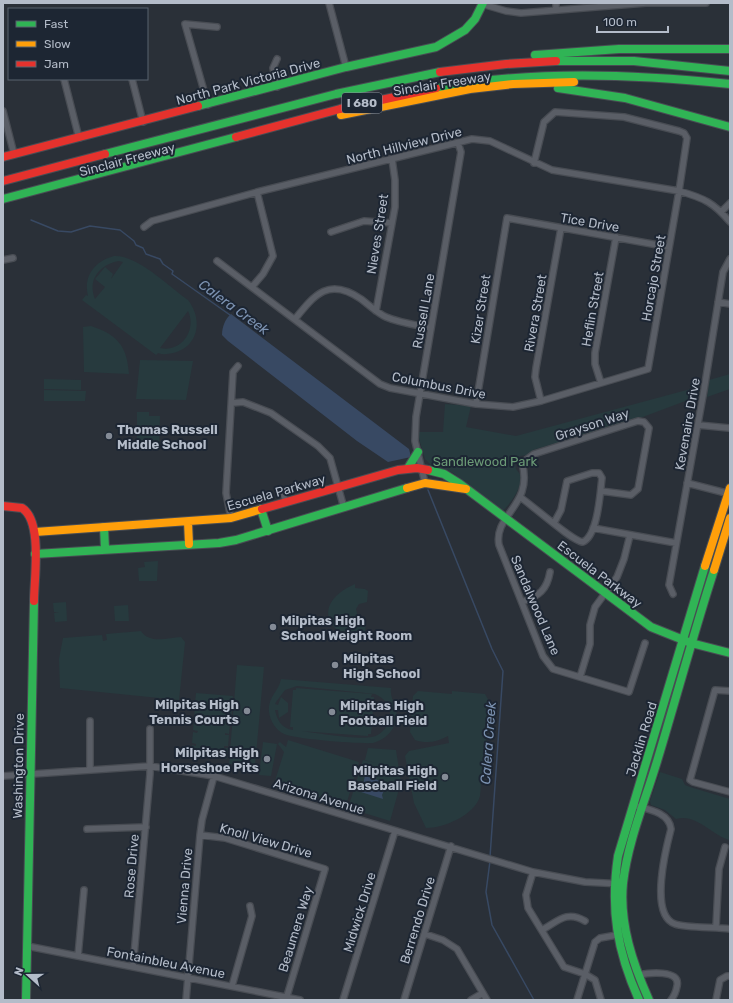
<svg xmlns="http://www.w3.org/2000/svg" width="733" height="1003" viewBox="0 0 733 1003" font-family="Rubik,sans-serif">
<style>
.green{fill:#273a3e;fill-rule:evenodd}
.water{fill:#384963}
.lines{fill:none;stroke-linecap:round;stroke-linejoin:round}
.stream{stroke:#384963;stroke-width:1.5}
.street-casing{stroke:#484c53;stroke-width:8}
.fast-casing{stroke:#484c53;stroke-width:10}
.slow-casing{stroke:#484c53;stroke-width:10}
.jam-casing{stroke:#484c53;stroke-width:10}
.street{stroke:#5a5e66;stroke-width:5.5}
.fast{stroke:#30b455;stroke-width:8}
.slow{stroke:#ff9f0a;stroke-width:8}
.jam{stroke:#e5322d;stroke-width:8}
.poi-dot{fill:#848b96;stroke:#1d2633;stroke-width:1.5}
.labels{text-anchor:middle;stroke-width:4;stroke-linejoin:round;paint-order:stroke}
.shield{fill:#1d2633;stroke:#878f9c;stroke-width:1}
.shield-label{font-size:12px;font-weight:bold;fill:#b4bcc9}
.street-label{font-size:13px;fill:#b4bcc9;stroke:#1d2633}
.poi-label{font-size:13px;font-weight:bold;fill:#b4bcc9;stroke:#1d2633;text-anchor:start}
.park-label{font-size:13px;fill:#6b9a76;stroke:#1d2633}
.water-label{font-size:14px;font-style:italic;fill:#7c92b1;stroke:#1d2633}
</style>
<rect width="100%" height="100%" fill="#2a3038"/>
<path class="green" d="M114,256C138,255 168,286 188,300C203,319 199,347 173,353C168,354 163,355 158,353L156,355L82,300L86,295L88,296C83,276 95,261 114,256ZM119,261L123,262L111,279L113,274L105,267L95,279L105,287L95,299C87,280 100,264 119,261ZM188,311C197,329 182,353 160,348Z
M91,326C118,335 127,346 129,374L84,372L83,327Z
M140,360L193,361L186,400L136,399Z
M730,374V389L707,397L709,380Z
M44,379L81,380V390L44,389Z
M698,387L696,397L640,418L533,450L529,455L520,456L515,463L516,469L522,477C519,492 512,501 502,512L453,473L431,465L425,459L417,432H443L445,404L471,406L466,427L516,436Z
M44,390L86,391L85,401H44Z
M137,412H149V416H160L159,449L137,448Z
M158,561L157,581H139L138,568L145,567L144,562Z
M355,584V588L365,589L368,591L367,602L359,604L356,609L358,618L366,621L365,632C338,646 303,607 355,584Z
M66,602L67,621L55,622L54,613L59,612H54L53,603Z
M128,605L129,621H115L114,606Z
M141,631C149,644 168,638 181,637L185,642L179,700L60,688L59,659L63,638L102,635L103,641L107,640L106,634Z
M683,653L670,698L669,709L642,800L652,763V753Z
M237,665L264,667L255,766L229,764Z
M281,679L391,688C390,698 394,700 396,709C399,726 388,739 373,743C360,744 294,739 284,734C276,730 270,721 269,712C267,698 279,691 281,679ZM297,686L375,694C384,698 390,705 390,715C390,725 382,735 372,737C356,740 318,733 300,731L368,736V734H371L374,697H371L372,694L296,688V690H293L290,727H293V730C282,729 277,720 275,710H278L279,718L288,712V703L281,697L278,705L275,704L276,702L285,690Z
M418,691L452,694V691L485,694L489,701L484,773L481,774C481,781 481,789 480,796C475,815 444,828 426,828L414,803L405,756L409,751L449,743L448,736C437,742 427,744 415,740L410,732L413,696Z
M196,693L233,696L232,707L228,706L227,709L232,710L231,721L226,720V722L230,723L229,734L225,733V735H229L228,746H224V748H228L227,759L191,756L192,745L196,746V744L192,743L193,732L197,733L198,731L193,730L194,720H198L199,718L194,717L195,707L217,708L218,706L195,704Z
M288,740L359,762L346,805L274,784L284,752L278,744L280,742L286,747Z
M263,742L277,744L271,776L259,775Z
M368,748L396,750L401,782L390,821L348,808L363,760L376,763L365,760Z
M660,772L682,779L685,785L690,787L730,799V840C712,836 697,813 676,819L665,810L651,805L650,801Z"/>
<path class="water" d="M231,314L409,449L411,457L388,462L357,441L228,341L222,335C222,327 225,319 231,314Z
M365,776L387,783L382,795L383,799L361,792Z"/>
<g class="lines">
<path class="stream" d="M31,220L58,231L71,232L90,226L120,230L134,241L136,245L143,248L146,254L160,259L163,264L173,271L172,274L230,315
M428,490L492,649L503,671L490,857
M490,861L486,892L492,925L534,1000"/>
<g class="street-casing">
<path id="street" d="M329,3L346,67
M556,3V10
M482,4L506,11L521,13L646,3H706
M64,79L79,138
M132,79L143,122
M277,87L273,68L277,59
M208,105L185,24L217,27
M3,111L14,154
M721,212L730,203
M144,227L152,221L257,192L472,139L490,141L552,170L679,191C704,198 714,203 730,222
M331,232L364,221L392,223
M3,260L13,258
M217,261L380,384L390,388L476,404L513,407L541,401L648,369L679,191L687,138L684,133L679,131L624,117L555,112L544,122L534,163
M252,287L263,274L273,256L257,192
M718,302L730,304
M376,311L395,207V180L392,159
M295,319C315,294 329,277 361,299C369,305 377,313 386,317C400,323 417,325 431,328
M601,383L595,364V353L616,237
M541,401L535,377L536,368L561,228
M232,403L243,402L271,413L318,446L330,458L344,508
M476,404L507,218L669,247
M698,425L729,428
M425,483L415,441L416,417L461,152L458,143
M687,483L730,494
M601,491L631,495L638,489L649,428L644,422L638,421L534,454L522,463C534,505 493,515 499,545L543,656L553,669L629,692L645,643
M283,492L286,502
M520,497C532,505 573,542 583,542C598,535 600,493 602,478L599,473H592L567,481L561,510L554,523
M231,518L226,493L233,372L238,366
M593,528L676,543
M673,594L669,585L704,390L723,272L730,259
M522,602C539,596 547,590 550,572
M580,677L590,644V625L595,607L617,577L624,559L630,535
M730,691L715,690L690,780L693,782L730,792
M90,769V721
M3,776L150,766L214,776L533,872L585,882L623,884
M633,805C647,809 669,812 671,829C666,848 649,915 675,924C686,928 717,927 730,929
M87,829L146,827
M200,835L225,838L325,869L287,996
M533,872L526,895L528,908L564,967L585,974L595,980L601,1000
M716,927L719,869L725,847
M542,930C558,921 567,910 585,921
M425,934L443,940L457,949L487,1000
M27,946L300,1000
M78,956L84,890
M133,967L150,774V729
M638,975C648,973 681,969 677,986C676,992 675,995 671,1000
M232,986L252,916L250,906
M186,1000L200,835L202,820L214,776
M343,1000L395,831
M404,1000L451,846
M471,1000L483,993
M577,1000L595,942L600,938L617,935
M716,1000L720,980L727,976H730"/>
</g>
<g class="fast-casing">
<path id="fast" d="M535,55L619,49H730
M556,61H634L730,71
M436,88C533,70 632,74 730,84
M558,88L625,98L730,127
M198,106L346,67L436,47L465,30L475,19L483,3
M105,154L336,94L440,72
M3,199L236,137
M408,468L418,452
M428,470L444,474L460,484L651,627L691,643L730,653
M261,509L268,531
M104,527L105,549
M35,554L219,543L236,540L407,488
M26,1000L34,601
M639,1000C617,951 610,909 618,856L705,566
M649,1000C633,964 619,924 623,883C628,840 646,799 658,758C677,695 694,632 714,570"/>
</g>
<g class="slow-casing">
<path id="slow" d="M341,115L470,89L513,84L574,82
M407,488L425,483L466,489
M188,522L189,544
M35,532L231,518L262,509
M705,566L730,488
M714,570L730,518"/>
</g>
<g class="jam-casing">
<path id="jam" d="M440,72L506,64L556,61
M236,137L340,109L436,88
M3,157L198,106
M3,181L105,154
M3,506L22,508C43,521 34,579 34,601
M262,509L398,470L417,468L428,470"/>
</g>
<use href="#street" class="street"/>
<use href="#fast" class="fast"/>
<use href="#slow" class="slow"/>
<use href="#jam" class="jam"/>
</g>
<g class="poi-dot">
<circle cx="109" cy="436" r="4"/>
<circle cx="273" cy="627" r="4"/>
<circle cx="335" cy="665" r="4"/>
<circle cx="247" cy="711" r="4"/>
<circle cx="332" cy="712" r="4"/>
<circle cx="267" cy="759" r="4"/>
<circle cx="445" cy="777" r="4"/>
</g>
<g class="labels">
<rect class="shield" x="342" y="93" width="40" height="20" rx="3"/>
<g class="shield-label">
<text x="362" y="107">I 680</text>
</g>
<g class="street-label">
<text transform="translate(248 81) rotate(-15)" y="5">North Park Victoria Drive</text>
<text transform="translate(442 83) rotate(-9)" y="5">Sinclair Freeway</text>
<text transform="translate(404 145) rotate(-14)" y="5">North Hillview Drive</text>
<text transform="translate(127 159) rotate(-15)" y="5">Sinclair Freeway</text>
<text transform="translate(590 222) rotate(10)" y="5">Tice Drive</text>
<text transform="translate(377 234) rotate(-81)" y="5">Nieves Street</text>
<text transform="translate(653 278) rotate(-80)" y="5">Horcajo Street</text>
<text transform="translate(480 309) rotate(-81)" y="5">Kizer Street</text>
<text transform="translate(592 309) rotate(-80)" y="5">Heflin Street</text>
<text transform="translate(423 311) rotate(-80)" y="5">Russell Lane</text>
<text transform="translate(535 313) rotate(-80)" y="5">Rivera Street</text>
<text transform="translate(439 385) rotate(11)" y="5">Columbus Drive</text>
<text transform="translate(592 424) rotate(-18)" y="5">Grayson Way</text>
<text transform="translate(687 424) rotate(-80)" y="5">Kevenaire Drive</text>
<text transform="translate(276 492) rotate(-16)" y="5">Escuela Parkway</text>
<text transform="translate(600 574) rotate(37)" y="5">Escuela Parkway</text>
<text transform="translate(536 605) rotate(67)" y="5">Sandalwood Lane</text>
<text transform="translate(641 739) rotate(-73)" y="5">Jacklin Road</text>
<text transform="translate(18 766) rotate(-89)" y="5">Washington Drive</text>
<text transform="translate(319 796) rotate(17)" y="5">Arizona Avenue</text>
<text transform="translate(266 840) rotate(16)" y="5">Knoll View Drive</text>
<text transform="translate(131 866) rotate(-85)" y="5">Rose Drive</text>
<text transform="translate(184 886) rotate(-85)" y="5">Vienna Drive</text>
<text transform="translate(359 912) rotate(-73)" y="5">Midwick Drive</text>
<text transform="translate(417 920) rotate(-73)" y="5">Berrendo Drive</text>
<text transform="translate(295 929) rotate(-73)" y="5">Beaumere Way</text>
<text transform="translate(166 962) rotate(11)" y="5">Fontainbleu Avenue</text>
</g>
<g class="poi-label">
<text x="117" y="434">Thomas Russell<tspan x="117" dy="15">Middle School</tspan></text>
<text x="281" y="625">Milpitas High<tspan x="281" dy="15">School Weight Room</tspan></text>
<text x="343" y="663">Milpitas<tspan x="343" dy="15">High School</tspan></text>
<text x="239" y="709" text-anchor="end">Milpitas High<tspan x="239" dy="15">Tennis Courts</tspan></text>
<text x="340" y="710">Milpitas High<tspan x="340" dy="15">Football Field</tspan></text>
<text x="259" y="757" text-anchor="end">Milpitas High<tspan x="259" dy="15">Horseshoe Pits</tspan></text>
<text x="437" y="775" text-anchor="end">Milpitas High<tspan x="437" dy="15">Baseball Field</tspan></text>
</g>
<g class="park-label">
<text x="485" y="466">Sandlewood Park</text>
</g>
<g class="water-label">
<text transform="translate(234 307) rotate(36)" y="5">Calera Creek</text>
<text transform="translate(488 743) rotate(-86)" y="5">Calera Creek</text>
</g>
</g>
<rect width="733" height="1003" fill="none" stroke="#b4bcc9" stroke-width="8"/>
<rect x="8" y="8" width="140" height="72" fill="#1d2633" stroke="#59626f"/>
<rect x="16" y="21" width="20" height="6" fill="#30b455" stroke="#59626f"/>
<text x="44" y="28" font-size="12" fill="#b4bcc9">Fast</text>
<rect x="16" y="41" width="20" height="6" fill="#ff9f0a" stroke="#59626f"/>
<text x="44" y="48" font-size="12" fill="#b4bcc9">Slow</text>
<rect x="16" y="61" width="20" height="6" fill="#e5322d" stroke="#59626f"/>
<text x="44" y="68" font-size="12" fill="#b4bcc9">Jam</text>
<g transform="translate(28 975) rotate(291)" stroke="#1d2633" stroke-width="3" paint-order="stroke">
<path d="M0-3L7 15L0 10L-7 15Z" fill="#b4bcc9"/>
<text y="-6" font-size="11" font-weight="bold" text-anchor="middle" fill="#b4bcc9">N</text>
</g>
<path d="M597 26v6h71v-6" fill="none" stroke="#b4bcc9" stroke-width="2"/>
<text x="603" y="26" font-size="12" fill="#b4bcc9" stroke="#1d2633" stroke-width="3" paint-order="stroke">100 m</text>
</svg>
